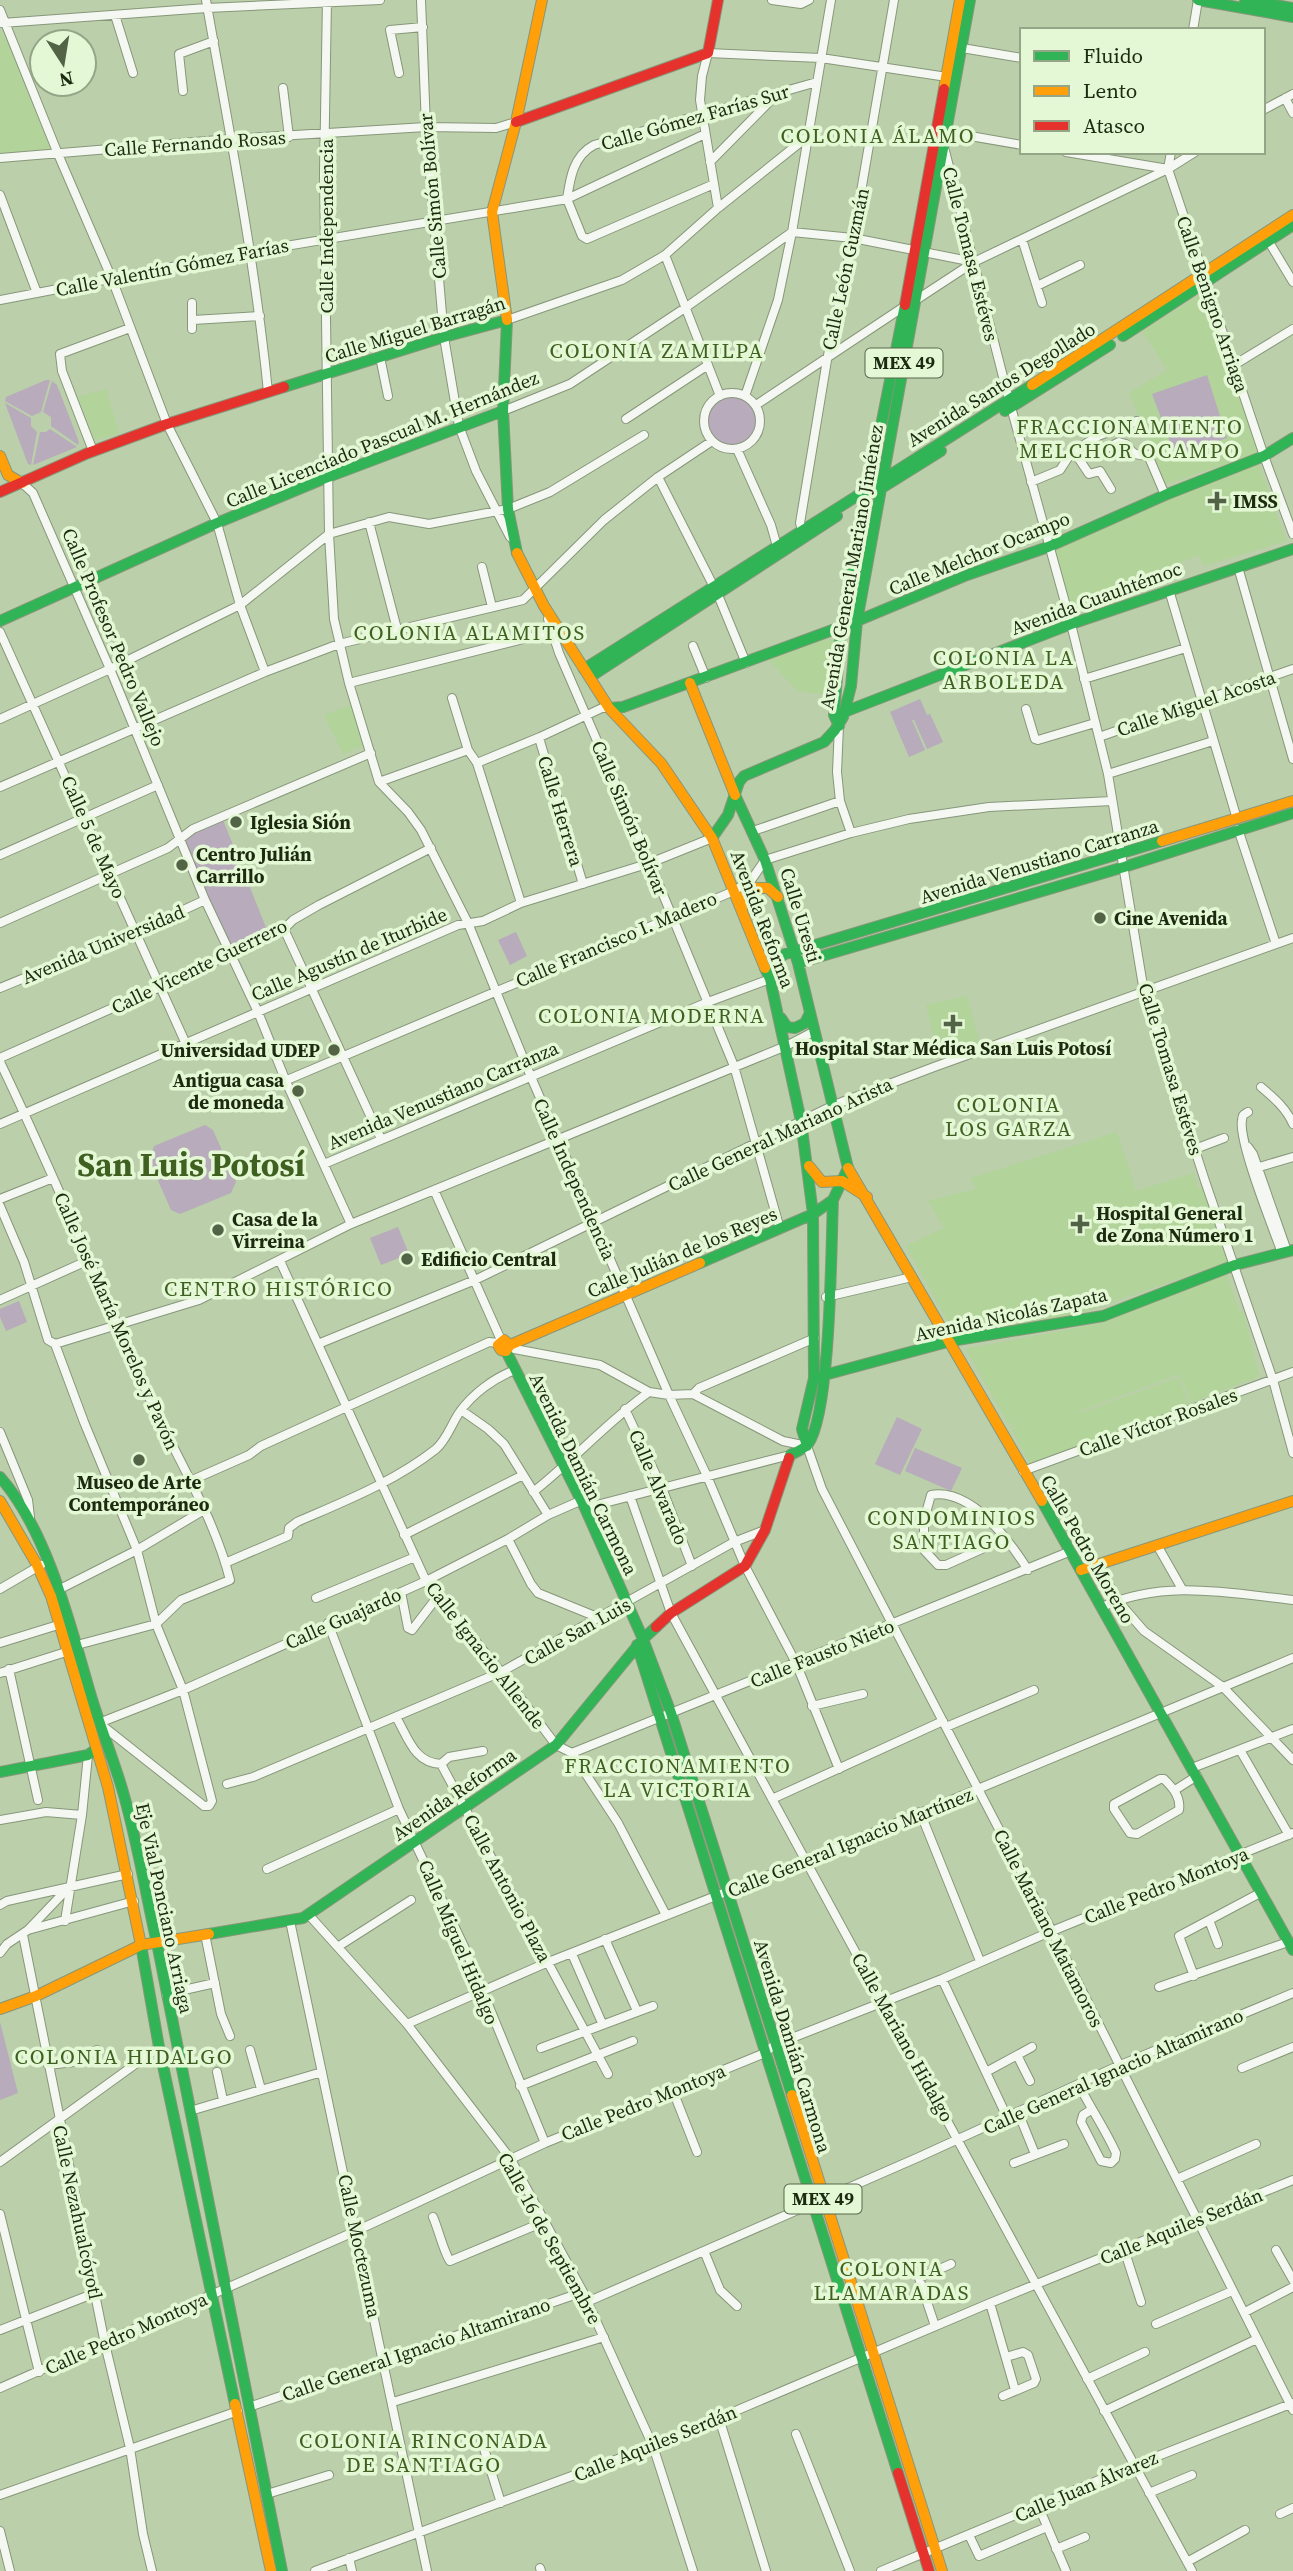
<svg xmlns="http://www.w3.org/2000/svg" width="1293" height="2571" viewBox="0 0 1293 2571" font-family="'Source Serif 4',serif">
<style>
.built{fill:#b2d39a}
.green{fill:#b7abbc}
.lines{fill:none;stroke-linecap:round;stroke-linejoin:round}
.street-casing{stroke:#87977a;stroke-width:10}
.fast-casing{stroke:#87977a;stroke-width:12}
.slow-casing{stroke:#87977a;stroke-width:12}
.jam-casing{stroke:#87977a;stroke-width:12}
.street{stroke:#f5f8f2;stroke-width:8}
.fast{stroke:#30b455;stroke-width:10}
.slow{stroke:#ff9f0a;stroke-width:10}
.jam{stroke:#e5322d;stroke-width:10}
.poi-dot{fill:#536446;stroke:#e4f8d6;stroke-width:2.5}
.labels{text-anchor:middle;stroke-width:7;stroke-linejoin:round;paint-order:stroke}
.shield{fill:#e4f8d6;stroke:#58684b;stroke-width:2}
.shield-label{font-size:18px;font-weight:bold;fill:#1c2a10}
.street-label{font-size:19px;fill:#1c2a10;stroke:#e4f8d6}
.poi-label{font-size:19px;font-weight:bold;fill:#1c2a10;stroke:#e4f8d6;text-anchor:start}
.neighbourhood-label{font-size:21px;letter-spacing:2px;fill:#3f6021;stroke:#e4f8d6}
.town-label{font-size:33px;font-weight:bold;fill:#3f6021;stroke:#e4f8d6}
</style>
<rect width="100%" height="100%" fill="#bacfaa"/>
<path class="built" d="M0,31L7,40L50,149L0,153Z
M1199,295L1205,297L1259,453L1166,484L1129,393L1167,370L1142,331Z
M106,389L119,434L95,440L78,397Z
M1258,462L1286,541L1203,566L1199,555L1117,586L1116,592L1073,613L1053,547Z
M829,638L835,643L826,695L797,691L769,660Z
M351,705L364,745L343,754L324,715Z
M967,996L980,1043L938,1055L926,1005Z
M1117,1132L1136,1191L1194,1173L1198,1189L1202,1187L1227,1262L1047,1325L1044,1319L955,1334L906,1246L944,1228L928,1201L976,1189L971,1178Z
M1227,1274L1239,1312L1243,1311L1259,1376L1191,1403L1180,1374L1080,1411L1081,1413L1179,1377L1189,1404L1030,1464L1010,1426L1025,1421L1009,1425L966,1349L1098,1324Z"/>
<path class="green" d="M1207,375L1227,438L1175,455L1152,394Z
M46,380H50L41,412L32,416L5,401L6,397Z
M52,381L57,385L79,442L78,445L51,426V417L43,412Z
M706 421a25 25 0 1 1 50 0a25 25 0 1 1-50 0Z
M5,403L31,418V426L37,432L31,465L28,464Z
M50,429L77,447L33,465L40,432H46Z
M920,699L927,715L930,714L943,742L927,749L914,720H912L925,750L909,757L890,712Z
M223,820L267,930L265,934L234,948L229,945L182,839Z
M516,932L527,956L510,965L498,940Z
M205,1125L213,1130L236,1182L231,1193L180,1214L171,1210L149,1160L154,1146Z
M398,1227L409,1254L381,1265L370,1238Z
M19,1301L27,1322L6,1331L0,1317V1309Z
M897,1417L922,1429L900,1475L875,1464Z
M915,1448L962,1468L951,1491L905,1471Z
M0,2022L18,2093L0,2100Z"/>
<g class="lines">
<g class="street-casing">
<path id="street" d="M206,0C229,130 255,260 268,392
M327,0L324,174L329,534L334,619L349,683L379,782L408,812L421,830L468,923L531,1077L669,1395L707,1476L745,1566L796,1663L839,1769
M421,0L426,127L444,337L459,426L476,471L510,537
M772,0L801,4L809,0
M0,10L58,154L112,279L167,424L217,523L240,605L265,672
M115,15L133,73
M2,23L207,8L380,0
M1193,30L1198,0
M962,48L1022,58
M399,73L390,30L423,27
M283,88L289,137
M183,91L179,54L214,41
M1285,98L1293,113
M1263,110L1293,94
M947,132L1022,145
M945,151L1009,400L1071,624L1108,774L1144,992L1205,1181L1273,1380L1293,1453
M1066,152L1168,169
M1171,152L1168,169L1264,456L1293,534
M0,158L231,139L426,127L496,128L516,122
M710,162L776,95
M0,195L37,293
M567,199C570,179 573,156 594,145L817,82
M567,199L582,236L587,239L714,184
M718,208L700,100L702,76L708,53L821,58L947,77
M1266,237L1293,282
M1022,239L1042,303
M665,255L720,396
M1037,286L1080,265
M0,300L250,252L567,199L705,134
M916,300L974,262L1168,169L1195,152
M193,320L260,316
M507,320L622,280L665,255L718,208L807,137
M192,329V303
M380,357L388,396
M1234,365L1293,329
M704 421a28 28 0 1 1 56 0a28 28 0 1 1-56 0Z
M745,396L778,300L792,232L831,0
M756,405L905,306
M503,411L570,384L685,308L792,232L853,238L974,262
M626,419L708,365
M737,449L771,525L778,550
M1103,450L1119,442L1126,444C1133,454 1136,456 1148,455L1165,495
M93,451L62,371L60,354L130,328
M1071,453L1079,459L1089,474L1100,471L1111,489
M658,477L718,595L746,663
M1031,482L1060,470L1071,453L1098,436L1137,421
M22,483L33,493L110,669L205,900L258,1012L287,1084L351,1224
M369,522L397,629
M803,534L800,523L802,511L827,360L853,238L894,0
M482,567L492,607
M1238,567L1293,759
M1169,590L1237,819
M548,619L559,653L650,863L734,1066L780,1229
M0,632L186,1044
M693,646L706,678
M1084,679L1186,648
M349,683L551,632
M452,698L468,750L477,763L521,903
M1026,709L1035,739L1038,740L1095,723
M0,719L110,669L240,605L329,534L389,517L429,524L508,509L550,492L644,435
M839,726L837,772L840,801L851,833
M1099,737L1293,669
M539,738L583,884
M477,763L540,737L602,708H609
M1108,774L1213,741
M379,782L468,750
M0,787L265,672L339,644L523,600L604,520L658,477L712,441
M1238,829L1276,944
M753,831L840,801
M0,855L158,785
M0,923L168,848L193,829L371,753
M284,929L381,1139
M0,988L136,932L205,900
M0,1058L160,987L284,929L293,920L319,905L431,848
M0,1062C53,1172 99,1285 149,1397C176,1457 214,1516 230,1580L181,1600L156,1624L77,1645
M287,1080L734,891L752,879L765,860L851,833L909,819L989,807L1112,801
M1261,1087C1274,1098 1286,1108 1293,1124
M1248,1112C1243,1115 1243,1114 1242,1120C1238,1141 1273,1228 1282,1253
M0,1124L458,925L483,921L521,903L650,863L712,838
M1248,1147L1253,1154L1287,1251
M1195,1149L1224,1138
M324,1164L708,1002L770,979
M1256,1168L1293,1157
M434,1190L501,1340
M0,1199L53,1178
M0,1206L24,1262L48,1340L55,1344L84,1422L137,1550L156,1624L183,1690L212,1801L209,1806H204L99,1723L183,1690L426,1581L508,1539L548,1515L580,1501
M280,1261L426,1581L501,1672L556,1745L572,1753L618,1823L666,1915
M826,1297L912,1277
M0,1300L89,1260
M55,1344L199,1300L351,1224L786,1046L815,1031
M318,1344L475,1280L834,1105L934,1067L1293,938
M509,1348L600,1365L649,1392
M693,1394L699,1388L815,1338
M625,1409L662,1488L692,1566
M461,1410L488,1429L504,1444L548,1515
M0,1432L28,1500L30,1517
M1023,1471L1293,1372
M190,1481L249,1455L261,1446L489,1342L499,1343
M533,1492C574,1460 608,1421 649,1392L669,1395L693,1394L783,1441L807,1446L822,1489L1052,1931L1293,2410
M630,1496L671,1613L1192,2571
M585,1508L790,1455
M404,1535L523,1475
M508,1539L531,1584L538,1593L597,1617
M1004,1539L946,1565H938L924,1550V1520L931,1495C971,1488 1009,1540 1028,1570
M1157,1545L1182,1589
M225,1563L288,1536L289,1528L297,1522C345,1501 394,1482 436,1449C447,1439 451,1425 459,1413C472,1394 494,1378 515,1370
M1098,1564L1117,1600L1144,1631L1223,1687L1293,1760
M0,1589L41,1565
M60,1589L137,1550L204,1510
M401,1592L408,1628L412,1630L438,1596
M316,1598L415,1557
M1102,1607C1164,1579 1228,1593 1293,1600
M328,1623L399,1809L467,1953L545,2143
M0,1643L58,1625
M9,1669L38,1800
M0,1673L66,1652
M812,1706L863,1694
M396,1717C408,1737 414,1763 441,1764L608,2074
M946,1727L1034,1690
M1240,1750L1289,1835
M572,1753L1071,1551
M441,1764L449,1757L483,1751
M1192,1768L1293,1729
M1160,1779H1164C1173,1788 1181,1797 1179,1810L1137,1834L1130,1833L1114,1809V1804Z
M227,1784L253,1777L501,1672L734,1542L765,1530
M1175,1790L1197,1776
M772,1799L943,1721
M920,1812L980,1961
M0,1820L46,1812L82,1815
M267,1869L399,1809
M0,1905L7,1901L128,1874
M308,1914L407,2024L510,2158L583,2292L653,2446L693,2571
M1209,1920L1218,1944
M65,1921L82,1815L88,1755
M290,1921L427,2571
M28,1930L134,1901
M205,1934L221,2014L230,2036
M23,1935L105,2344L130,2448L143,2534L152,2571
M605,1939L637,2011
M339,1946L411,1900
M0,1953L7,1944L28,1930L70,1886
M572,1954L602,2023
M1194,1976L1179,1936L1260,1893
M942,1979L1007,2117
M1159,1987L1288,1942
M166,1994L215,1983
M407,2024L546,1963L807,1860L1293,1658
M541,2048L653,2006
M250,2050L261,2089
M1017,2055L1030,2081
M48,2065L74,2062L97,2050
M1242,2068L1293,2047
M217,2072L223,2100
M986,2072L1032,2047
M1079,2085C1091,2109 1105,2129 1116,2153L1115,2159L1111,2163L1101,2161L1081,2122L1083,2115L1091,2110
M520,2086L633,2041
M673,2091L697,2152
M190,2111L322,2072
M1018,2112L1035,2154
M0,2162L159,2047
M1014,2163L1064,2144
M1177,2179L1256,2144
M0,2214L39,2372
M433,2217C438,2228 444,2253 450,2261L546,2221
M1124,2249L1141,2302
M1276,2250L1293,2280
M704,2251L720,2290L737,2306
M587,2302L919,2157L1118,2066L1293,1993
M990,2303L1015,2390
M1245,2312L1293,2287
M1156,2324L1232,2291
M935,2326L919,2278L951,2264
M0,2330L95,2293
M1087,2379L1145,2352
M0,2388L356,2231L545,2143L765,2053L774,2045L942,1979L1052,1931L1293,1833
M1003,2396L1034,2383L1036,2379L1028,2355L1023,2352L1006,2357
M393,2402L604,2337
M249,2407L583,2292
M1104,2411L1257,2339
M719,2418L766,2571
M796,2434L850,2571
M481,2439L501,2503
M1149,2493L1192,2475
M267,2494L329,2475
M0,2495L238,2411
M1038,2505L1066,2571
M1280,2514L1293,2508
M0,2531L10,2571
M969,2535L979,2556L1047,2527
M1056,2549L1085,2537
M349,2558L352,2571
M1187,2562L1245,2530
M540,2568L541,2571
M315,2571L653,2446L990,2303L1293,2180
M881,2571L1135,2465L1293,2403"/>
</g>
<g class="fast-casing">
<path id="fast" d="M1198,0L1293,17
M1245,0L1293,8
M1123,336L1293,225
M284,387L444,337L507,320L503,411L508,509L517,553
M1005,411L1110,345
M877,491L941,451
M0,621L217,523L328,477L503,411
M584,669L1032,385
M590,677L837,516
M609,708L623,707L857,621L967,575L1048,547L1165,495L1264,456L1293,438
M839,714L1071,624L1293,549
M839,726L834,715L841,627L905,305
M735,795L765,860L798,963L848,1168L833,1200L813,1214
M712,838L728,815L739,782L744,776L824,742L835,730L843,717L851,686L857,621L970,0
M798,963L1124,867L1293,813
M765,968L770,979L801,1121L813,1214L814,1378L802,1429L807,1446
M770,975L774,962L785,954L1162,841
M781,1018L787,1027L795,1028L805,1023L810,1013
M700,1263L813,1214
M506,1351L585,1508L643,1639
M817,1377L951,1341L1103,1316L1235,1265L1293,1250
M789,1458L790,1455C796,1452 804,1449 808,1444C831,1413 831,1247 833,1200
M0,1477C48,1531 71,1628 91,1696C100,1726 111,1753 120,1782C136,1832 145,1891 157,1943
M1042,1501L1293,1950
M643,1639L671,1713L792,2095
M637,1645L898,2473
M0,1772L88,1755L95,1750
M209,1934L303,1918L556,1745L643,1639L656,1627
M157,1943L282,2571
M141,1945L159,2047L235,2404"/>
</g>
<g class="slow-casing">
<path id="slow" d="M944,89L960,0
M507,320L492,212L516,122L542,0
M1032,385L1293,215
M0,456L8,475L22,483
M517,553L544,606L609,708L661,763L712,838L765,968
M690,683L735,795
M1162,841L1293,801
M742,910L744,896L754,888H768L778,897
M809,1166L822,1182L842,1181L867,1197
M848,1168L1042,1501
M510,1345L504,1340L498,1345L501,1350L506,1351L510,1345L700,1263
M0,1501L36,1563L51,1596L108,1787L141,1945
M1081,1570L1293,1501
M0,2009L36,1996L141,1945L209,1934
M792,2095L942,2571
M235,2404L271,2571"/>
</g>
<g class="jam-casing">
<path id="jam" d="M516,122L708,53L718,0
M905,305L944,89
M0,492L88,453L167,424L284,387
M656,1627L671,1613L745,1566L765,1530L789,1458
M898,2473L929,2571"/>
</g>
<use href="#street" class="street"/>
<use href="#fast" class="fast"/>
<use href="#slow" class="slow"/>
<use href="#jam" class="jam"/>
</g>
<g class="poi-dot">
<path d="M1213.5 490.5h7v7h7v7h-7v7h-7v-7h-7v-7h7z"/>
<circle cx="236" cy="822" r="7"/>
<circle cx="182" cy="865" r="7"/>
<circle cx="1100" cy="918" r="7"/>
<path d="M949.5 1013.5h7v7h7v7h-7v7h-7v-7h-7v-7h7z"/>
<circle cx="334" cy="1050" r="7"/>
<circle cx="298" cy="1091" r="7"/>
<path d="M1076.5 1213.5h7v7h7v7h-7v7h-7v-7h-7v-7h7z"/>
<circle cx="218" cy="1230" r="7"/>
<circle cx="407" cy="1259" r="7"/>
<circle cx="139" cy="1460" r="7"/>
</g>
<g class="labels">
<g class="shield">
<rect x="865.5" y="348.5" width="77" height="29" rx="5"/>
<rect x="784.5" y="2184.5" width="77" height="29" rx="5"/>
</g>
<g class="shield-label">
<text x="904" y="369">MEX 49</text>
<text x="823" y="2205">MEX 49</text>
</g>
<g class="street-label">
<text transform="translate(695 117) rotate(-16)" y="7">Calle Gómez Farías Sur</text>
<text transform="translate(195 143) rotate(-4)" y="7">Calle Fernando Rosas</text>
<text transform="translate(432 196) rotate(-95)" y="7">Calle Simón Bolívar</text>
<text transform="translate(326 226) rotate(-90)" y="7">Calle Independencia</text>
<text transform="translate(971 254) rotate(76)" y="7">Calle Tomasa Estéves</text>
<text transform="translate(172 267) rotate(-11)" y="7">Calle Valentín Gómez Farías</text>
<text transform="translate(845 269) rotate(-78)" y="7">Calle León Guzmán</text>
<text transform="translate(1213 304) rotate(71)" y="7">Calle Benigno Arriaga</text>
<text transform="translate(415 329) rotate(-17)" y="7">Calle Miguel Barragán</text>
<text transform="translate(1001 384) rotate(-32)" y="7">Avenida Santos Degollado</text>
<text transform="translate(382 439) rotate(-22)" y="7">Calle Licenciado Pascual M. Hernández</text>
<text transform="translate(979 553) rotate(-22)" y="7">Calle Melchor Ocampo</text>
<text transform="translate(851 567) rotate(-80)" y="7">Avenida General Mariano Jiménez</text>
<text transform="translate(1096 598) rotate(-20)" y="7">Avenida Cuauhtémoc</text>
<text transform="translate(114 637) rotate(67)" y="7">Calle Profesor Pedro Vallejo</text>
<text transform="translate(1196 703) rotate(-19)" y="7">Calle Miguel Acosta</text>
<text transform="translate(561 811) rotate(73)" y="7">Calle Herrera</text>
<text transform="translate(630 818) rotate(67)" y="7">Calle Simón Bolívar</text>
<text transform="translate(94 837) rotate(66)" y="7">Calle 5 de Mayo</text>
<text transform="translate(1039 861) rotate(-17)" y="7">Avenida Venustiano Carranza</text>
<text transform="translate(801 915) rotate(73)" y="7">Calle Uresti</text>
<text transform="translate(763 919) rotate(69)" y="7">Avenida Reforma</text>
<text transform="translate(616 939) rotate(-23)" y="7">Calle Francisco I. Madero</text>
<text transform="translate(103 944) rotate(-23)" y="7">Avenida Universidad</text>
<text transform="translate(349 954) rotate(-23)" y="7">Calle Agustín de Iturbide</text>
<text transform="translate(199 966) rotate(-26)" y="7">Calle Vicente Guerrero</text>
<text transform="translate(1171 1069) rotate(73)" y="7">Calle Tomasa Estéves</text>
<text transform="translate(443 1095) rotate(-23)" y="7">Avenida Venustiano Carranza</text>
<text transform="translate(780 1134) rotate(-25)" y="7">Calle General Mariano Arista</text>
<text transform="translate(575 1179) rotate(66)" y="7">Calle Independencia</text>
<text transform="translate(682 1252) rotate(-23)" y="7">Calle Julián de los Reyes</text>
<text transform="translate(1011 1314) rotate(-12)" y="7">Avenida Nicolás Zapata</text>
<text transform="translate(117 1321) rotate(66)" y="7">Calle José María Morelos y Pavón</text>
<text transform="translate(1158 1422) rotate(-20)" y="7">Calle Víctor Rosales</text>
<text transform="translate(584 1474) rotate(64)" y="7">Avenida Damián Carmona</text>
<text transform="translate(659 1487) rotate(67)" y="7">Calle Alvarado</text>
<text transform="translate(1088 1549) rotate(60)" y="7">Calle Pedro Moreno</text>
<text transform="translate(343 1618) rotate(-24)" y="7">Calle Guajardo</text>
<text transform="translate(577 1631) rotate(-29)" y="7">Calle San Luis</text>
<text transform="translate(822 1653) rotate(-22)" y="7">Calle Fausto Nieto</text>
<text transform="translate(486 1655) rotate(52)" y="7">Calle Ignacio Allende</text>
<text transform="translate(454 1794) rotate(-35)" y="7">Avenida Reforma</text>
<text transform="translate(850 1842) rotate(-22)" y="7">Calle General Ignacio Martínez</text>
<text transform="translate(1166 1885) rotate(-22)" y="7">Calle Pedro Montoya</text>
<text transform="translate(508 1888) rotate(62)" y="7">Calle Antonio Plaza</text>
<text transform="translate(165 1908) rotate(78)" y="7">Eje Vial Ponciano Arriaga</text>
<text transform="translate(1049 1928) rotate(63)" y="7">Calle Mariano Matamoros</text>
<text transform="translate(459 1942) rotate(67)" y="7">Calle Miguel Hidalgo</text>
<text transform="translate(903 2037) rotate(61)" y="7">Calle Mariano Hidalgo</text>
<text transform="translate(793 2046) rotate(73)" y="7">Avenida Damián Carmona</text>
<text transform="translate(1113 2071) rotate(-24)" y="7">Calle General Ignacio Altamirano</text>
<text transform="translate(643 2102) rotate(-22)" y="7">Calle Pedro Montoya</text>
<text transform="translate(78 2212) rotate(78)" y="7">Calle Nezahualcóyotl</text>
<text transform="translate(1181 2226) rotate(-22)" y="7">Calle Aquiles Serdán</text>
<text transform="translate(550 2238) rotate(61)" y="7">Calle 16 de Septiembre</text>
<text transform="translate(360 2246) rotate(78)" y="7">Calle Moctezuma</text>
<text transform="translate(126 2333) rotate(-24)" y="7">Calle Pedro Montoya</text>
<text transform="translate(416 2349) rotate(-19)" y="7">Calle General Ignacio Altamirano</text>
<text transform="translate(655 2443) rotate(-22)" y="7">Calle Aquiles Serdán</text>
<text transform="translate(1086 2486) rotate(-23)" y="7">Calle Juan Álvarez</text>
</g>
<g class="poi-label">
<text x="1233" y="508">IMSS</text>
<text x="250" y="829">Iglesia Sión</text>
<text x="196" y="861">Centro Julián<tspan x="196" dy="22">Carrillo</tspan></text>
<text x="1114" y="925">Cine Avenida</text>
<text x="953" y="1055" text-anchor="middle">Hospital Star Médica San Luis Potosí</text>
<text x="320" y="1057" text-anchor="end">Universidad UDEP</text>
<text x="284" y="1087" text-anchor="end">Antigua casa<tspan x="284" dy="22">de moneda</tspan></text>
<text x="1096" y="1220">Hospital General<tspan x="1096" dy="22">de Zona Número 1</tspan></text>
<text x="232" y="1226">Casa de la<tspan x="232" dy="22">Virreina</tspan></text>
<text x="421" y="1266">Edificio Central</text>
<text x="139" y="1489" text-anchor="middle">Museo de Arte<tspan x="139" dy="22">Contemporáneo</tspan></text>
</g>
<g class="neighbourhood-label">
<text x="878" y="143">COLONIA ÁLAMO</text>
<text x="657" y="358">COLONIA ZAMILPA</text>
<text x="1130" y="434">FRACCIONAMIENTO<tspan x="1130" dy="24">MELCHOR OCAMPO</tspan></text>
<text x="470" y="640">COLONIA ALAMITOS</text>
<text x="1004" y="665">COLONIA LA<tspan x="1004" dy="24">ARBOLEDA</tspan></text>
<text x="652" y="1023">COLONIA MODERNA</text>
<text x="1009" y="1112">COLONIA<tspan x="1009" dy="24">LOS GARZA</tspan></text>
<text x="279" y="1296">CENTRO HISTÓRICO</text>
<text x="952" y="1525">CONDOMINIOS<tspan x="952" dy="24">SANTIAGO</tspan></text>
<text x="678" y="1773">FRACCIONAMIENTO<tspan x="678" dy="24">LA VICTORIA</tspan></text>
<text x="124" y="2064">COLONIA HIDALGO</text>
<text x="892" y="2276">COLONIA<tspan x="892" dy="24">LLAMARADAS</tspan></text>
<text x="424" y="2448">COLONIA RINCONADA<tspan x="424" dy="24">DE SANTIAGO</tspan></text>
</g>
<g class="town-label">
<text x="191" y="1176">San Luis Potosí</text>
</g>
</g>
<rect x="1020" y="28" width="245" height="126" fill="#e4f8d6" stroke="#94a687" stroke-width="2"/>
<rect x="1034" y="51" width="35" height="10" fill="#30b455" stroke="#94a687" stroke-width="2"/>
<text x="1083" y="63" font-size="21" fill="#1c2a10">Fluido</text>
<rect x="1034" y="86" width="35" height="10" fill="#ff9f0a" stroke="#94a687" stroke-width="2"/>
<text x="1083" y="98" font-size="21" fill="#1c2a10">Lento</text>
<rect x="1034" y="121" width="35" height="10" fill="#e5322d" stroke="#94a687" stroke-width="2"/>
<text x="1083" y="133" font-size="21" fill="#1c2a10">Atasco</text>
<g transform="translate(63 63) rotate(168)"><circle r="33" fill="#e4f8d6" stroke="#94a687" stroke-width="2"/>
<path d="M0-5L12 26L0 18L-12 26Z" fill="#536446"/>
<text y="-10" font-size="19" font-weight="bold" text-anchor="middle" fill="#1c2a10">N</text>
</g>
</svg>
